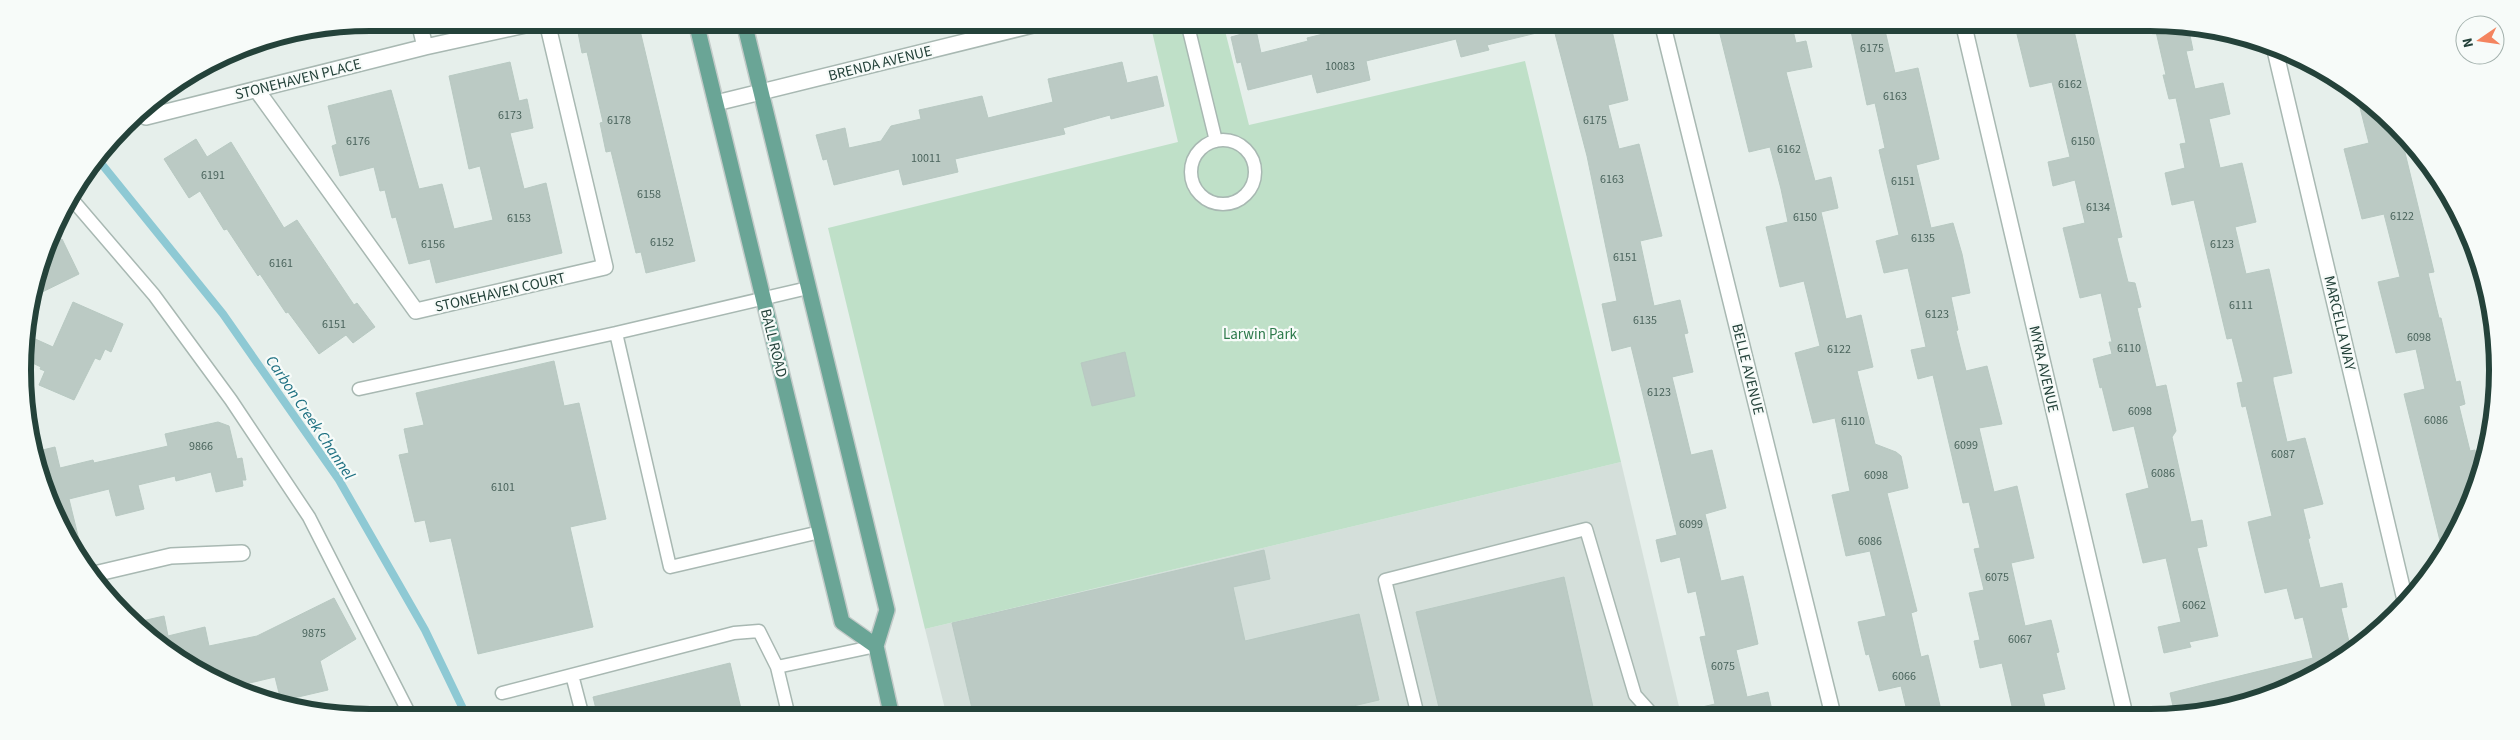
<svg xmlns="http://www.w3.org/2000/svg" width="2520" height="740" viewBox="0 0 2520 740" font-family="'Source Sans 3',sans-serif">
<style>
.built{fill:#d4dfda}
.green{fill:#bfe0c8}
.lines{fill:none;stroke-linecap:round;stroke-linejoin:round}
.stream{stroke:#8ec9d4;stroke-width:8}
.building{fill:#bbcac4;stroke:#b8c9c2}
.service-casing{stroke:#a8b8b2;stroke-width:15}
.minor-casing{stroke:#a8b8b2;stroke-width:18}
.primary-casing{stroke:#c2cac8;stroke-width:18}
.service{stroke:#fff;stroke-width:12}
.minor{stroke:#fff;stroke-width:15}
.primary{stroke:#6aa596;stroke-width:15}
.labels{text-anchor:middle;stroke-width:4.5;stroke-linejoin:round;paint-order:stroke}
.number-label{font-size:12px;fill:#4a645c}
.street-label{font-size:15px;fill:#24423a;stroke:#f7fbf9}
.park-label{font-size:15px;fill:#2d7a4b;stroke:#f7fbf9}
.water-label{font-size:16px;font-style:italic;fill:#1c6f80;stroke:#f7fbf9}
.rim{fill:none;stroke:#24423a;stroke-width:6}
</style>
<rect width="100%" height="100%" fill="#e6efeb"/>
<path class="built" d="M1621,462L1681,715L947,717L925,629Z"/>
<path class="green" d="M1150,23H1223L1249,125L1525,61L1621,462L925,629L828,228L1178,142Z"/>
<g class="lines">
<path class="stream" d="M96,157L223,314L339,480L425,630L467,717"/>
</g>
<path class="building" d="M576,22H604L605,28L638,22L695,261L646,273L641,252L636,253L611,151L606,152L600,123L603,122L587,52L582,53Z
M1337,22H1548L1549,30L1487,45L1489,50L1461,57L1456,39L1366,61L1370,80L1317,93L1312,74L1248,90L1241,62L1237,63L1231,37L1256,30L1261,53L1308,41L1307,38L1339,30Z
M1552,22H1610L1628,100L1608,105L1619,149L1639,144L1662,236L1640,241L1654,306L1680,300L1688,333L1684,334L1693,372L1672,377L1691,455L1712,450L1720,483L1726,508L1705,514L1721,581L1743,576L1750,607L1758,644L1736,650L1747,697L1768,692L1773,715H1703L1702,707L1715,704L1700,637L1706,636L1696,591L1688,593L1680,557L1661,562L1656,540L1677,535L1631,346L1612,351L1602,304L1617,301L1587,156Z
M1717,22H1791L1796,43L1806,41L1812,67L1786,72L1815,181L1831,177L1838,208L1821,212L1846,319L1861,315L1873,367L1857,371L1875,444L1896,452L1901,456L1908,488L1887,493L1917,611L1911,613L1921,657L1928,655L1941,710L1908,715L1901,686L1879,691L1869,654L1866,655L1858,622L1886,616L1870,551L1846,556L1832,495L1850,491L1835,418L1813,423L1795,353L1820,346L1804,281L1780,287L1766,227L1788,222L1781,189L1770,147L1749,152Z
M1849,22H1883L1895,73L1918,68L1939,159L1916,165L1931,228L1953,223L1962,254L1970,293L1951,297L1958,330L1956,331L1966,371L1987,366L2002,424L1979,428L1994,492L2017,486L2034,558L2011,563L2025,626L2051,620L2059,652L2056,653L2065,689L2042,694L2047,715H2014L2002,663L1980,668L1974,641L1980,640L1969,593L1984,590L1974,549L1980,548L1969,502L1963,503L1933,375L1918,379L1911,350L1926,347L1908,268L1884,273L1876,241L1899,235L1879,150L1885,148L1875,103L1867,105Z
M2014,22H2072L2122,237L2117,238L2128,282L2135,283L2141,307L2137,308L2156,387L2166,385L2176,431L2172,437L2191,522L2202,520L2207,546L2197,548L2218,636L2189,642L2191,647L2164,653L2158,627L2181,622L2166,558L2143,563L2126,494L2149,488L2134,426L2113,431L2102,387L2100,388L2093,359L2112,354L2109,342H2112L2101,293L2080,298L2063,228L2085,223L2075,180L2053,186L2048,162L2070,157L2052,82L2030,87Z
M2154,23L2188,26L2193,50L2186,51L2195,89L2223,83L2230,114L2209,119L2220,168L2242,163L2256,222L2235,227L2246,274L2269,269L2292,373L2273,377V381L2287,442L2305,438L2323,504L2303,509L2310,538L2308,539L2320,588L2342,583L2347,607L2341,608L2351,650L2303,682L2195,715H2175L2170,693L2313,658L2303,617L2295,619L2287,588L2265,593L2255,552L2248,522L2272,516L2246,406L2242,407L2237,383L2243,382L2232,338L2227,339L2194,200L2172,205L2165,173L2185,168L2180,144L2186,143L2176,98L2169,99L2163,75H2166Z
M510,62L519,101L527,99L533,128L510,133L524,189L546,183L562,253L436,283L430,259L409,264L396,217L392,218L385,190L380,191L374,167L340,176L332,146L337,144L328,106L391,90L419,189L442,184L454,229L493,220L480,166L469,169L449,76Z
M1122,62L1127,83L1157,76L1164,106L1111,119L1110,115L1063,128L1065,134L955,159L958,172L903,185L899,169L834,185L827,159L823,160L816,135L845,128L849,148L881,141L891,126L921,119L919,110L982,96L988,118L1053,102L1048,79Z
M2356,92L2399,128L2434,272L2428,273L2439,318H2441L2456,382L2460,381L2465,404L2459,406L2470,451L2475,450L2479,468L2451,544L2443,553L2404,394L2425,389L2416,349L2396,353L2378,282L2400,277L2384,214L2362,219L2344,149L2369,143Z
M196,139L207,157L231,142L284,228L297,220L354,305L357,303L375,327L353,343L346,335L319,354L288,312L286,313L260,274L258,276L227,229L224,230L200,191L189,198L164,159Z
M54,228L60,240L62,239L79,274L32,297L34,280Z
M73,302L123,324L111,352L105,349L100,360L95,358L74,400L39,385L45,371L40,369L41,367L24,359L33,338L53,347Z
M1125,352L1135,396L1092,406L1081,363Z
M554,361L564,406L579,403L606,519L570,527L593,627L478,654L451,538L430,542L425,520L415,522L399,455L409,453L404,429L424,425L416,393Z
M218,422L229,426L237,459L242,458L246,480H242L243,486L216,492L211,472L176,481L175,476L138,485L144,509L116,516L109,489L69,499L81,548L75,550L58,524L34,460V452L55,447L60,468L93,460L94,463L168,446L165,434Z
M1264,550L1270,579L1233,587L1245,641L1359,614L1379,700L1310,716L974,717L952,623Z
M1564,577L1595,716H1441L1416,612Z
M334,598L356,639L320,661L328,690L281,701L275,677L237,686L196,671L141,631L133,623L164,616L168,636L205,627L209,646L257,636Z
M730,663L743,717H598L593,697Z"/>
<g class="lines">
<g class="service-casing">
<path id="service" d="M1187,22L1216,141
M1191 172a32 32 0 1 1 64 0a32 32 0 1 1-64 0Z
M70,197L154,295L231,400L309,517L411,717
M808,288L616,333L670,567L820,532
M359,389L616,333
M777,667L789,717
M572,675L583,717
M502,693L734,633L759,631L777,667L876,646
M1418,716L1385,580L1586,529L1635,695L1653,715"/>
</g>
<g class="minor-casing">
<path id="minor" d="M1662,22L1833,715
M1963,22L2125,715
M2274,46L2405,600
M425,47L539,22
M256,89L416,311L605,267L547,22
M716,103L1045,22
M146,117L425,47L419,22
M90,575L171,556L242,553"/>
</g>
<g class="primary-casing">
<path id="primary" d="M696,22L842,622L876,646
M744,22L887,610L876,646L892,717"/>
</g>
<use href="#service" class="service"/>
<use href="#minor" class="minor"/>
<use href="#primary" class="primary"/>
</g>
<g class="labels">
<g class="number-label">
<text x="1872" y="52">6175</text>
<text x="1340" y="70">10083</text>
<text x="2070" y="88">6162</text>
<text x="1895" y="100">6163</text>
<text x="510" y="119">6173</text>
<text x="619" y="124">6178</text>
<text x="1595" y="124">6175</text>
<text x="358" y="145">6176</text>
<text x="2083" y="145">6150</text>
<text x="1789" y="153">6162</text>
<text x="926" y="162">10011</text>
<text x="213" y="179">6191</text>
<text x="1612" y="183">6163</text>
<text x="1903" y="185">6151</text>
<text x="649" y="198">6158</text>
<text x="2098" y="211">6134</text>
<text x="2402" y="220">6122</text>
<text x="1805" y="221">6150</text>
<text x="519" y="222">6153</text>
<text x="1923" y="242">6135</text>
<text x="662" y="246">6152</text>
<text x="433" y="248">6156</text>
<text x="2222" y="248">6123</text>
<text x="1625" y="261">6151</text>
<text x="281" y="267">6161</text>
<text x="2241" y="309">6111</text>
<text x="1937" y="318">6123</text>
<text x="1645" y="324">6135</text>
<text x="334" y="328">6151</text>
<text x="2419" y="341">6098</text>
<text x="2129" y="352">6110</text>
<text x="1839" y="353">6122</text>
<text x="1659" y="396">6123</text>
<text x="2140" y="415">6098</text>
<text x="2436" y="424">6086</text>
<text x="1853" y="425">6110</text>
<text x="1966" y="449">6099</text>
<text x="201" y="450">9866</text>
<text x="2283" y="458">6087</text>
<text x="2163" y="477">6086</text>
<text x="1876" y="479">6098</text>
<text x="503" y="491">6101</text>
<text x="1691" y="528">6099</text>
<text x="1870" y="545">6086</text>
<text x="1997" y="581">6075</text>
<text x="2194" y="609">6062</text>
<text x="314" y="637">9875</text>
<text x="2020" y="643">6067</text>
<text x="1723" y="670">6075</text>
<text x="1904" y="680">6066</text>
</g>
<g class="street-label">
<text transform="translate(880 63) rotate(-14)" y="5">BRENDA AVENUE</text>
<text transform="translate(298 79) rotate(-14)" y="5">STONEHAVEN PLACE</text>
<text transform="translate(500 292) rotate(-13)" y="5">STONEHAVEN COURT</text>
<text transform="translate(2340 323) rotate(77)" y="5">MARCELLA WAY</text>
<text transform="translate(774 343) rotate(76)" y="5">BALL ROAD</text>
<text transform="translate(1748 369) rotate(76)" y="5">BELLE AVENUE</text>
<text transform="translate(2044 369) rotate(77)" y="5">MYRA AVENUE</text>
</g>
<g class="park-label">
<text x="1260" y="339">Larwin Park</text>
</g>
<g class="water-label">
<text transform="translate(311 417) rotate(56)" y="6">Carbon Creek Channel</text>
</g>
</g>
<path d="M0 0H2520V740H0ZM370 31H2150A339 339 0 0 1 2489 370V370A339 339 0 0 1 2150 709H370A339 339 0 0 1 31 370V370A339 339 0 0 1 370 31Z" fill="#f7fbf9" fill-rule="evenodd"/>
<path class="rim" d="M370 31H2150A339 339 0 0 1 2489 370V370A339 339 0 0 1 2150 709H370A339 339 0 0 1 31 370V370A339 339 0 0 1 370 31Z"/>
<g transform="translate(2480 40) rotate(257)"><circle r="24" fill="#f7fbf9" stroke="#a3b1ad"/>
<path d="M0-4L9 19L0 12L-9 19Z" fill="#f4845f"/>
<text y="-8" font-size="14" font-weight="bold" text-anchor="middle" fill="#24423a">N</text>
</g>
</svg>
